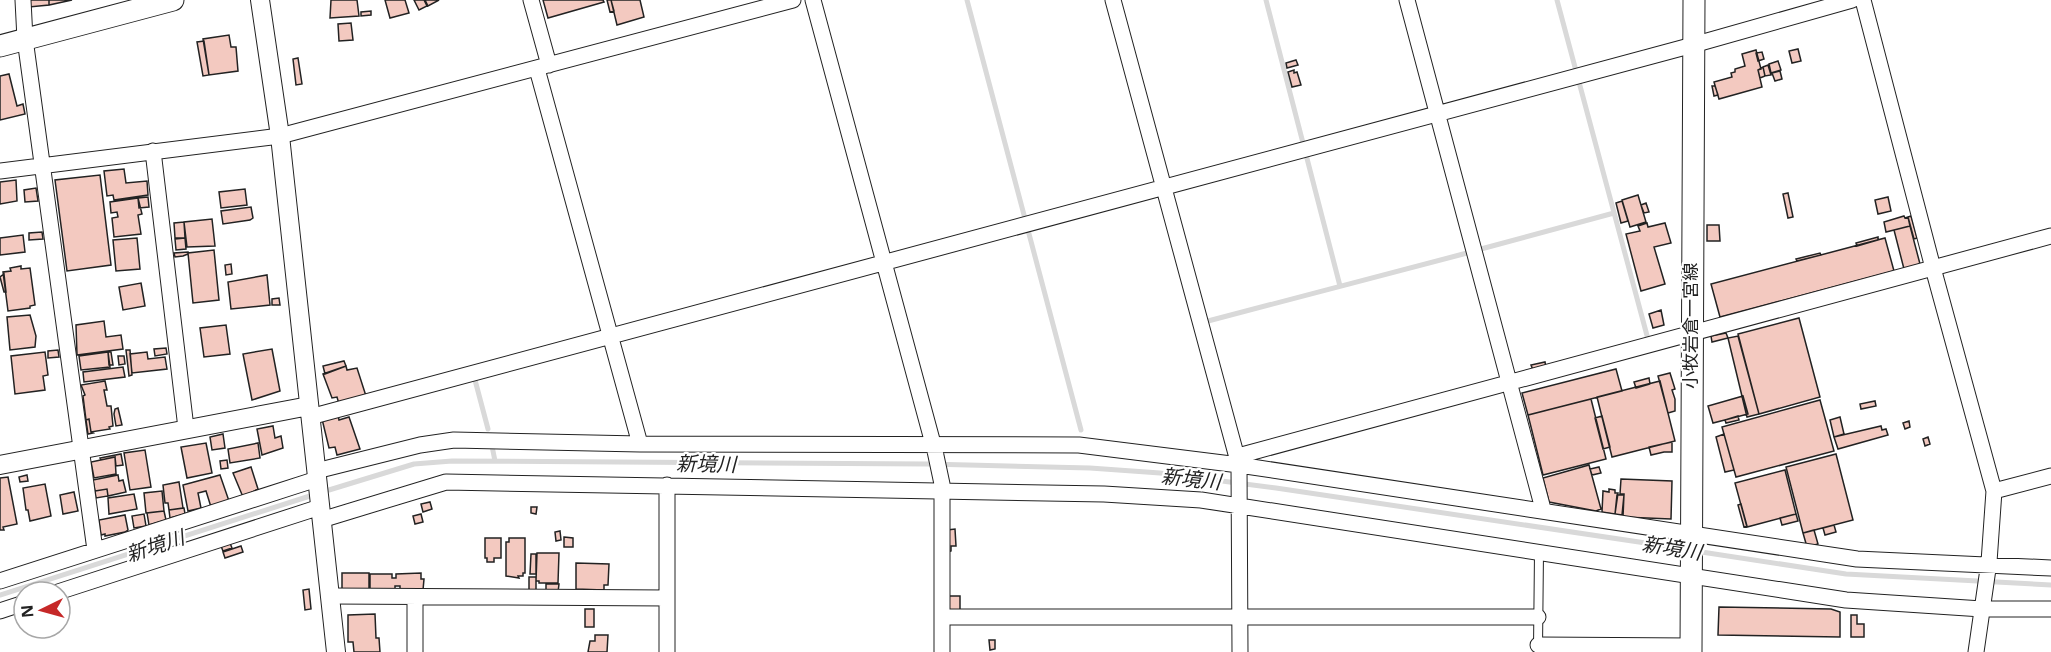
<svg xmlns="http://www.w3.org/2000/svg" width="2051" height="652" viewBox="0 0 2051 652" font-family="'Open Sans','Noto Sans JP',sans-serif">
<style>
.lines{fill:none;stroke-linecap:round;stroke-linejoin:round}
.stream{stroke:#d9d9d9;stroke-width:5}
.building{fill:#f3c9c0;stroke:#222;stroke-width:1.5}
.service-casing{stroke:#222;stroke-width:10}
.minor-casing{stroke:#222;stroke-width:17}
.tertiary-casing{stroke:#222;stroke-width:20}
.secondary-casing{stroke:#222;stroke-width:23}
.service{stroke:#fff;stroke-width:8}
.minor{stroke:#fff;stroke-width:15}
.tertiary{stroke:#fff;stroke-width:18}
.secondary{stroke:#fff;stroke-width:21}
.labels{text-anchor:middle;stroke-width:4.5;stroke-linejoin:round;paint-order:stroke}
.street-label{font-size:18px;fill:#222;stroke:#fff}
.water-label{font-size:20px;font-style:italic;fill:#222;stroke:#fff}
</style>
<rect width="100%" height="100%" fill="#fff"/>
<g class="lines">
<path class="stream" d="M967,0L1081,430
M1266,0L1340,286
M1557,0L1649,343
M1481,249L1614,213
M1208,321L1467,253
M475,380L488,429
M492,446L495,461
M329,490L414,464L452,461L928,464L1090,468L1160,473L1276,488L1686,549
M1695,551L1846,574L2051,585
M0,595L310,496"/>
</g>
<path class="building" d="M29,0H49V5L29,7Z
M49,0H72L49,5Z
M331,0H357L359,16L330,18Z
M385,0H405L409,13L390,18Z
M414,0H424L427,6L419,10Z
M425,0H439L428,6Z
M543,0H603L604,2L548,18Z
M607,0H611L614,11L610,12Z
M611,0H640L644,17L617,25Z
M371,11V15L361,16V12Z
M351,23L353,40L339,41L338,24Z
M229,35L231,47H236L238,71L209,75L203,39Z
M204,41L209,75L203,76L197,42Z
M1798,49L1801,61L1792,63L1789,51Z
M1756,50L1761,69L1758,70L1762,87L1719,99L1714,82L1732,77L1731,73L1735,72V69L1745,66L1742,54Z
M1762,52L1764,59L1758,61L1756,53Z
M298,58L302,84L296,85L293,59Z
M1296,60L1298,65L1287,68L1286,63Z
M1778,61L1781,70L1771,73L1769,64Z
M1768,65L1771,75L1765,76L1763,67Z
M1763,67L1765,76L1760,78L1758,70Z
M1294,70V73L1297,72L1301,85L1292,87L1288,72Z
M1780,71L1782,79L1775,81L1772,73Z
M9,74L17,106L23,104L25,114L0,120V76Z
M1712,86H1715L1718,95L1714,96Z
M124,169L126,183L147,181L148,195L114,200L113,195L107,196L104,171Z
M100,175L111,265L67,271L55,180Z
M16,180L17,201L0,204V182Z
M36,188L38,201L25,202L24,190Z
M245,189L247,205L221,208L219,192Z
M1788,193L1793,217L1788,218L1783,194Z
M1638,195L1646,222L1630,227L1622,200Z
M148,197L149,207L139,208L138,198Z
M1888,197L1891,211L1878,214L1875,200Z
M138,198L142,214L138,215L141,234L114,237L112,218L118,217L117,212L111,213L110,202Z
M1622,201L1628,221L1621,223L1616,203Z
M1646,203L1649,212L1644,213L1641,205Z
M251,207L253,218L250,220L223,224L221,211Z
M1904,216L1905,218L1908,217L1910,226L1886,232L1884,222Z
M1911,216L1917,238L1914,239L1908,217Z
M212,219L215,246L187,247L184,222Z
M184,222L185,238H175L174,223Z
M1647,223L1648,227L1665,223L1671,243L1654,247L1665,284L1641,291L1626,234L1640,231L1638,226Z
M1707,225H1719L1720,241H1707Z
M1910,226L1920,264L1904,269L1894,230Z
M42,232L43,239L29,240V233Z
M23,235L25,252L0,255V238Z
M1878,237V240L1857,246L1856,243Z
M137,238L140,269L116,271L113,240Z
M185,238L186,249L176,250L175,239Z
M1885,238L1894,271L1720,317L1711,284Z
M214,250L219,300L193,303L188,253Z
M188,252V254L183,256L175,257L174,253Z
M1820,253L1821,255L1797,261L1796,259Z
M231,264L232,274L226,275L225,265Z
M21,266V269L30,268L35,305L30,306V308L8,311L3,272L11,271L10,268Z
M4,274L6,292H4L0,277Z
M267,275L270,305L231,309L228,282Z
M141,283L145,306L123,310L119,287Z
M279,298L280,305H272V299Z
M1661,310L1664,325L1653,328L1649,314Z
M30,315L36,336L35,347L10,350L7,317Z
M1799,318L1820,397L1759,414L1738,334Z
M104,321L106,337L121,335L123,349L77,355L76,325Z
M226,325L230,354L204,357L200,328Z
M1726,333L1728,338L1712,342L1711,336Z
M1738,336L1759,414L1747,417L1728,338Z
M166,348L167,354L155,356L154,349Z
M272,349L280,391L252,400L243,354Z
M58,350L59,357L48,358V351Z
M126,350H130L132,375L129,376Z
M45,352L48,375L43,376L45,390L15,394L11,356Z
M108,352H111L113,365H109Z
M108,352L110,367L81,370L79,356Z
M147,352L148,359L165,357L167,369L132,373L130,354Z
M118,356H124L125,364L119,365Z
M344,361L346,366L325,374L323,366Z
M1545,362L1546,367L1533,370L1531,365Z
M346,366L347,370L357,368L366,396L339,404L337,397L332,398L323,374Z
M123,367L125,377L84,382L83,372Z
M1616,369L1622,391L1528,415L1522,393Z
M1670,373L1675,389L1672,390L1675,399V411L1668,413L1658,376Z
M1649,378L1650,384L1636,388L1634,382Z
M105,381L107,390H104L107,406H111L113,426L109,427L110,429L91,432L89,419L86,420L83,396L85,395L81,385Z
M1660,381L1675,441L1612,457L1597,397Z
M1743,396L1748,414L1713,423L1708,406Z
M1591,399L1606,459L1543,475L1528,415Z
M1820,400L1834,451L1736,477L1722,427Z
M1875,401L1876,406L1861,409L1860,404Z
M118,408L122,425L116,426L114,414L115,409Z
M338,415L339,420L349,417L360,449L337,455L335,447L329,448L322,419Z
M1602,416L1610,447L1603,449L1595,418Z
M1738,416L1739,420L1726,423L1725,420Z
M1840,417L1844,434L1834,437L1830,420Z
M89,419L91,432L93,433L88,434L86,420Z
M1909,421L1910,427L1905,429L1903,423Z
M273,426L275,438L281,436L283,448L262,455L257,429Z
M1881,426L1882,430L1886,429L1888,435L1838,449L1834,437Z
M223,434L225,448L212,450L210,437Z
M1724,434L1734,470L1725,472L1716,437Z
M1928,437L1930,444L1925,446L1923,439Z
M1672,442V452H1664L1651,455L1649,447Z
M206,443L212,473L187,478L181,447Z
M258,443L260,458L230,463L228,449Z
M145,450L151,487L130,490L124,453Z
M121,454L123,465L116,466L115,457L101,460L100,458Z
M1836,454L1853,520L1803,533L1786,467Z
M115,457L116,474L94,478L91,462Z
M227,460L228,468L221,469L220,461Z
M1589,465L1601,509L1596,511L1549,502L1543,478Z
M251,467L258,489L243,497L233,473Z
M1599,467L1601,473L1592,475L1590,469Z
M1785,470L1796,514L1747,527L1735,483Z
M27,475L28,481L20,482L19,477Z
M118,475L119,481L123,480L126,492L108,496L107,489L95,491L93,480Z
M220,475L229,501L211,507L206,491L198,493L201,508L188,511L183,485Z
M8,477L17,524L3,527L4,530H0V478Z
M1621,479L1672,481L1671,519L1623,517L1624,494H1620Z
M179,482L183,508L169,510L168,503H165L163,485Z
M45,484L51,516L30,521L28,510H26L23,488Z
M107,489L108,496L96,498L95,491Z
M1609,489L1615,490V493H1618L1615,514L1602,512L1603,491L1609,492Z
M162,491L164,511L146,513L144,493Z
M74,492L78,511L63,514L60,495Z
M134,494L137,509L109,514L108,498Z
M1617,495H1624L1622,515L1615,514Z
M430,502L432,509L423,512L421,504Z
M1741,504L1747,526L1744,527L1738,505Z
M531,507H537L536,514L531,513Z
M184,508L185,514L170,518L169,510Z
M164,511L166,520L149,525L147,513Z
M144,514L146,526L134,528L132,516Z
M421,514L423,522L415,524L413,516Z
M1796,514L1798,521L1782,525L1780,518Z
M125,515L128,530L125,532L105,536V534L101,535L99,520Z
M1834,525L1836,532L1825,535L1823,528Z
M955,529L956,546H951V551L947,552V530Z
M1814,530L1818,544L1807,547L1803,533Z
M560,531L561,540L556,541L555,532Z
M564,537L573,538V547H564Z
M485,538H501V558H494V562H487V558H485Z
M509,538H525V573H523V576H518L519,578L506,576V542H509Z
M230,543L232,548L223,551L221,546Z
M241,546L243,552L225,558L223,552Z
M537,553H559L558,583H539V581H536Z
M531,554H536V574H530Z
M576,563L609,564L608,585H604V590L576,589Z
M342,573H369V589H342Z
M421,573V579H424L423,590H400V586H395V590L370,589V574H392V578H396V574Z
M529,577H536V590H529Z
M546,584H559L558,592L546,591Z
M309,589L311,609L305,610L303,590Z
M949,596H960V611H949Z
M1719,607L1831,609L1840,612V637L1718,635Z
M585,609H594V627H585Z
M375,614L376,638H379L380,652H354L353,642H348V615Z
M1851,615H1857V624H1864V637H1851Z
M595,635H608L607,652H588L590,641H595Z
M989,640H995V649L990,650Z"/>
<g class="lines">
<g class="service-casing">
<path id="service" d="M1538,648L1539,552"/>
</g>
<g class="minor-casing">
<path id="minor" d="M23,0L25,39L95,550
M531,0L549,65
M813,0L935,451L942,484V652
M1113,0L1239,465L1240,652
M1407,0L1543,509
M1863,0L1933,268L1994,491L1989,562L1976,652
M537,69L640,444
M153,151L186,428
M0,171L280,136L793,0
M310,417L1693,45L1852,0
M1238,456L2051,236
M316,471L420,445L454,440L640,444L1079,445L1239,465L1857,559L2051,568
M1994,491L2051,476
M321,520L446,482L1104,494L1201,500L1846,600L1982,609H2051
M0,581L317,479
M58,592L320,507
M330,596L667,598
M415,597V652
M0,611L24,603
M942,617H1538
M1538,645L1691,646
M667,652V485"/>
</g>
<g class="tertiary-casing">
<path id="tertiary" d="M260,0L280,136L336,652
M0,465L309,406"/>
</g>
<g class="secondary-casing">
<path id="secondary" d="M0,46L173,0
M1691,652L1694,0"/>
</g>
<use href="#service" class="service"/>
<use href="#minor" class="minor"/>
<use href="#tertiary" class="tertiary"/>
<use href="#secondary" class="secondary"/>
</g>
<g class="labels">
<g class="street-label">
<text transform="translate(1691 326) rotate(-90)" y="6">小牧岩倉一宮線</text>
</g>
<g class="water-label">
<text transform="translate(706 464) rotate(1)" y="7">新境川</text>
<text transform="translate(1191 479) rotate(6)" y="7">新境川</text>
<text transform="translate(155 546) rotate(-18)" y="7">新境川</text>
<text transform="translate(1672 548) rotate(9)" y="7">新境川</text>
</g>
</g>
<g transform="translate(42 610) rotate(265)"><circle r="28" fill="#ffffff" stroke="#a7a7a7" stroke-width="1.5"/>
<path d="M0-4.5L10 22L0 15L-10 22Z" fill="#c62828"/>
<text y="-9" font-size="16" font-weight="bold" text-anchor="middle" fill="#222222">N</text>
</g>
</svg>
